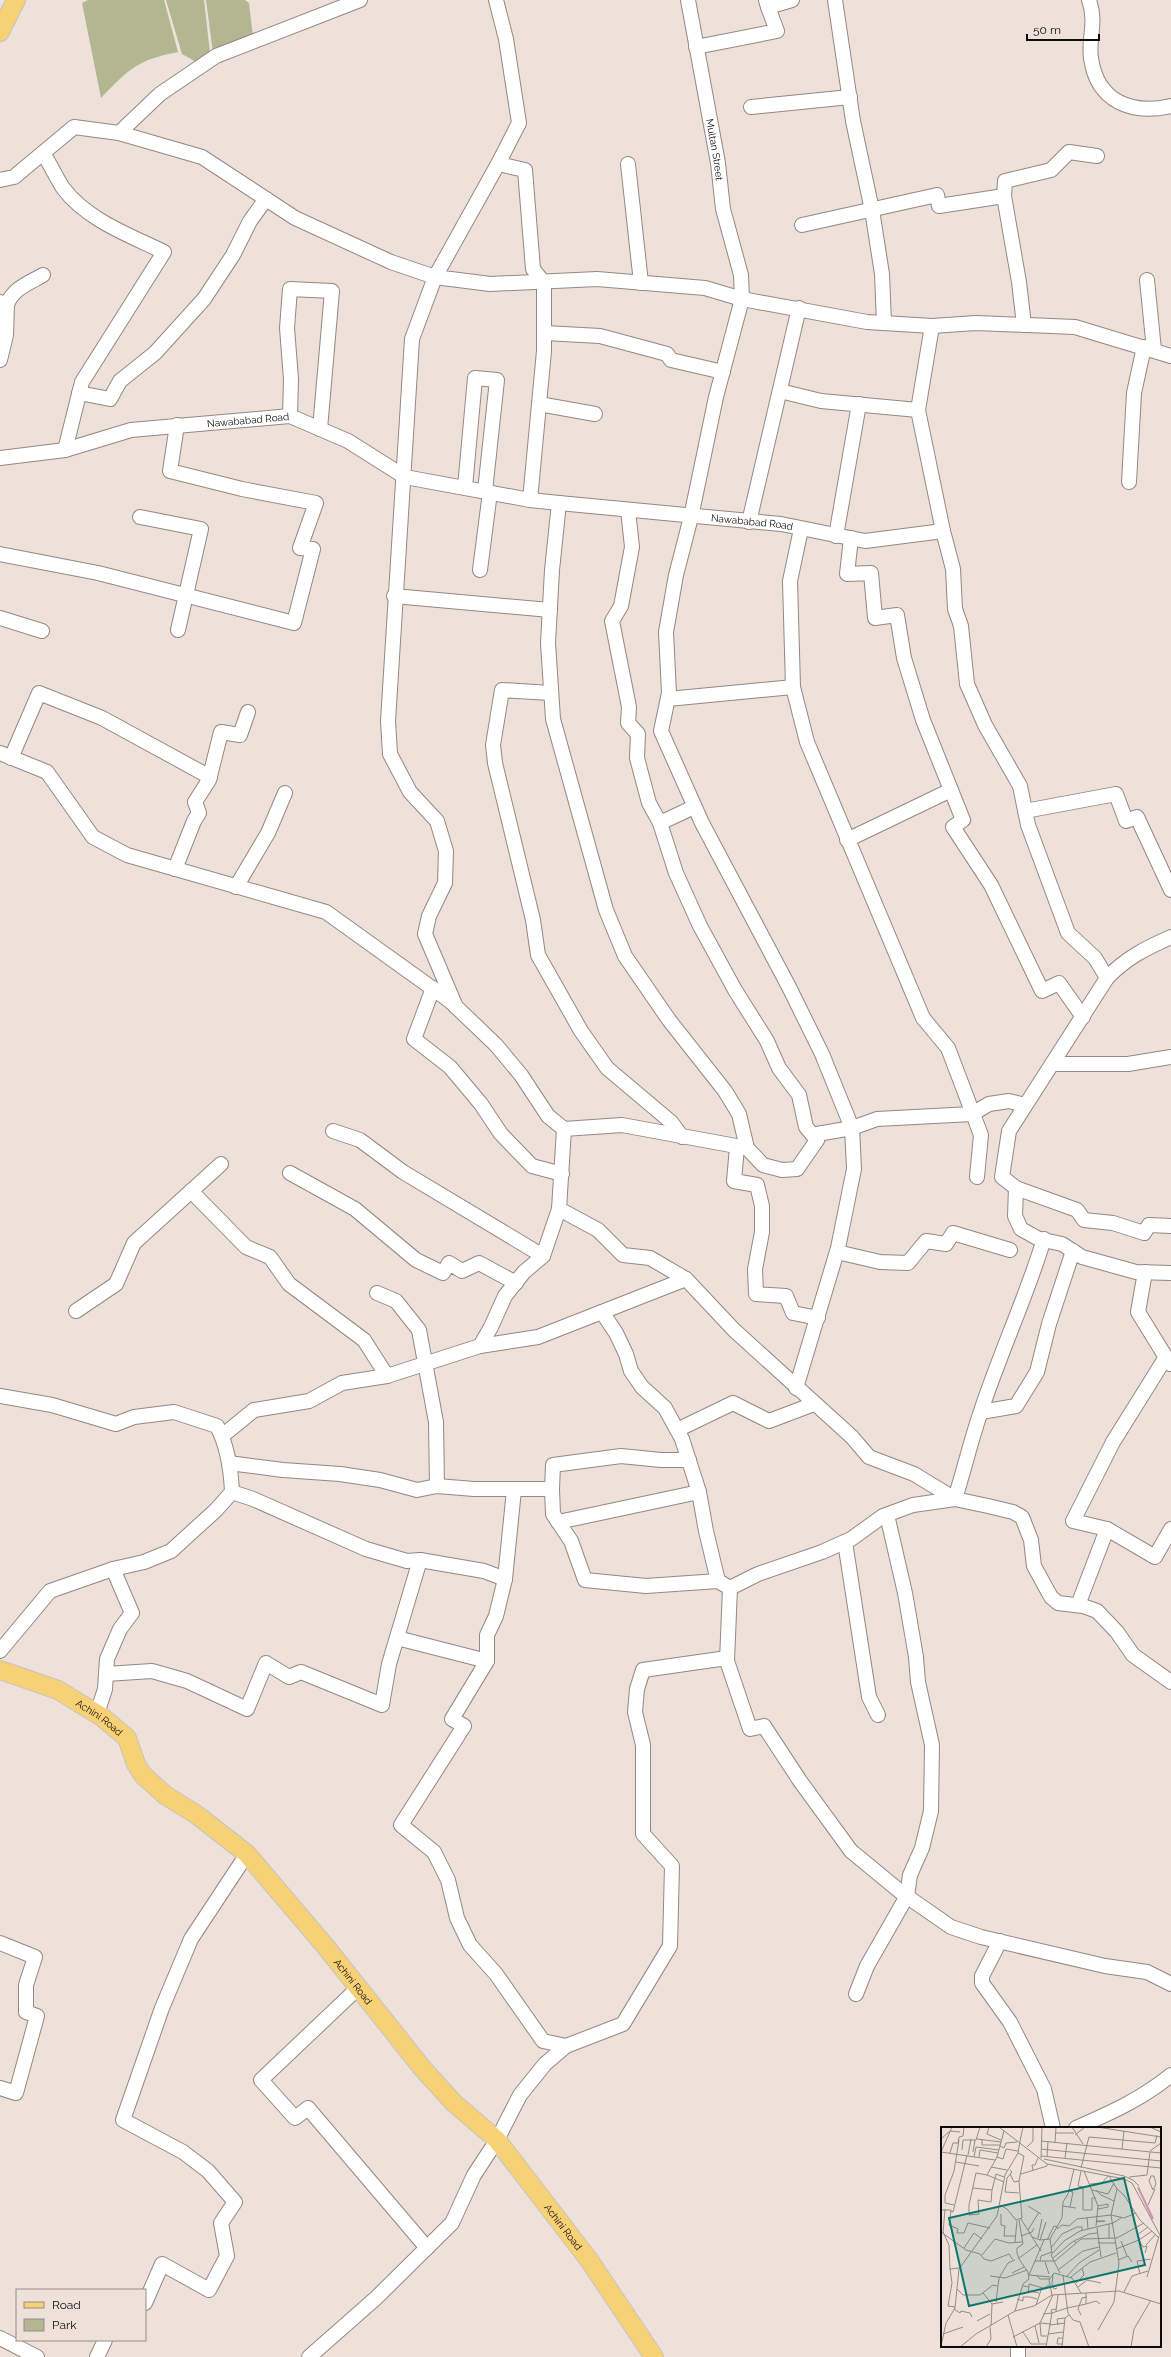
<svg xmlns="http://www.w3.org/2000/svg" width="1171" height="2357" viewBox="0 0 1171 2357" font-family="Raleway,sans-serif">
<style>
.green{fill:#b2b691}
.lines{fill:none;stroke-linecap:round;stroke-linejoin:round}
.minor-casing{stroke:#938882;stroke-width:16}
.major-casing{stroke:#c5c4c4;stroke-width:20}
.minor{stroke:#fff;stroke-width:14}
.major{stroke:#f7d176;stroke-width:18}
.labels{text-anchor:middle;stroke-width:3;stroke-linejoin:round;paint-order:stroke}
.street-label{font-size:10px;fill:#0f0b08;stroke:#eee1da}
.inset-river{fill:none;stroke:#cc91ad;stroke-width:2}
.inset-road{fill:none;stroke:#958b86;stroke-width:1}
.view{fill:#0f766e;fill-opacity:0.15;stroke:#0f766e;stroke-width:2}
.inset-edge{fill:none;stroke:#0f0b08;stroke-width:2}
</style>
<rect width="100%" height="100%" fill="#eee1da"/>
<path class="green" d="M88,0H164L178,52C137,60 129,69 101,98L82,3Z
M166,0H204L210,53L198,63L182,54Z
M206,0H245L249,3L253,37L213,53Z"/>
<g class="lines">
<g class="minor-casing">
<g id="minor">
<path d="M360,0L216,56L160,94L119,133L202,157L295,218L391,262L435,277L412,339L388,721L390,754L410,792L437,821L446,851L445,883L429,916L425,934L456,1007"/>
<path d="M496,0L506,39L519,123L498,164L435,277L490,284L597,279L705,288L742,299L867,322L932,326L976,323L1075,327L1171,356"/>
<path id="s1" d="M688,0L718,163L723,209L741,275L742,299L716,397L691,517L676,575L666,632L669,693L661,731L702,823L789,987L822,1054L852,1128L854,1169L838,1248L796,1388"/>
<path d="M766,0L768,7L792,0"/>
<path d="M835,0L853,121L872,210L882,274L884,323"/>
<path d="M1089,0C1097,23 1088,39 1091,58C1097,102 1132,115 1171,106"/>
<path d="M696,47L777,31L768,7"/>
<path d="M751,107L850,97"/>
<path d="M43,153C50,164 56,177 63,188C87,220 129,235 164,252L82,382L65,450"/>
<path d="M498,164L525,170L533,269L544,283V351L530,500"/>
<path d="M628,164L641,283"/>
<path d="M0,180L14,177L74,127L119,133"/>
<path d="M802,225L937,195L939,206L1004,196"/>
<path d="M1147,280L1154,350"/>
<path d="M0,302L7,305L6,335L0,360"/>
<path d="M7,305C12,289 29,283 43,275"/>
<path d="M1024,325L1019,282L1004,196L1005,181L1051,170L1069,152L1097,156"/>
<path d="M932,326L918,410L943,531L953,569L955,609L961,626L967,684L985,725L1020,786L1028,825L1068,933L1095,958L1107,978"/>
<path d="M545,333L600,336L667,354L671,360L723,372"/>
<path d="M780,391L821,401L918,410"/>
<path d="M79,393L110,399L120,381L155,353L204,299L233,255L250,221L266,199"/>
<path d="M539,404L595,414"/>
<path d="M290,416L291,379L287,328L290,289L332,291L320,429"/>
<path id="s2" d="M0,458L65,450L131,430L290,416L348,441L405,477L530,500L559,503L552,570L548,643L553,719L606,910L625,956L669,1020L725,1091L739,1114L747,1148L763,1165L782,1170L797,1169L817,1140V1134L852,1128L877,1119L972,1114L989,1104L1009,1101L1025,1105"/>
<path d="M1129,482L1134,393L1144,347"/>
<path d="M465,487L475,378L497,380L485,491"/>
<path id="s3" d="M559,503L781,524L865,541L943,531"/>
<path d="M628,510L632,547L621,606L612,621L629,707L628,723L638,734L637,758L649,803L660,823"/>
<path d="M140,517L201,529L178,630"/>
<path d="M749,522L799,308"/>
<path d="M801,529L790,581L793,687L807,742L923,1018L948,1048L981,1135L977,1177"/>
<path d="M836,536L859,404"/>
<path d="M851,538L847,574L871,573L875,618L897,615L904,658L923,720L963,820L953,827L991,885L1042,991L1059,983L1083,1017"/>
<path d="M0,554L98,573L294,623L313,549L300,548L316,503L242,489L170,471L177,425"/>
<path d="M480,570L490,492"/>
<path d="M394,596L550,610"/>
<path d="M0,618L42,631"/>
<path d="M551,693L502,690L493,745L495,763L533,920L538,955L581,1031L607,1068L671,1122L682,1137"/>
<path d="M668,699L793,687"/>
<path d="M0,753L47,772L93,837L127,855L326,912L450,1001L496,1045L521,1075L548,1116L564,1129L622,1125L747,1148"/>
<path d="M11,758L39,693L102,718L210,777"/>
<path d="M694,807L660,823L676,873L700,926L735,990L767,1041L779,1068L799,1095L806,1127L817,1140"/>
<path d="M1025,811L1116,794L1126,821L1137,817L1171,890"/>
<path d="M847,840L951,790"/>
<path d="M175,869L194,821L199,813L195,802L209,780L221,732L240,735L248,712"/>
<path d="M236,887L268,833L285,793"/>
<path d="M1171,937C1146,948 1126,958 1107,978L1009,1131L1002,1177L1016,1188L1015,1216L1021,1229L1039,1239L1062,1244L1082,1257L1136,1272L1171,1273"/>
<path d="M433,988L414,1039L450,1067L481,1104L501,1134L532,1166L562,1174"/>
<path d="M1054,1064H1128L1171,1057"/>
<path d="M333,1131L360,1140L403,1172L543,1256"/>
<path d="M737,1147L734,1181L757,1185L762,1206V1232L755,1269L756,1294L786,1296L793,1313L818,1318"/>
<path d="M290,1173L355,1209L416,1260L443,1273L449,1263L462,1271L479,1263L516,1283"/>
<path d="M1016,1188L1077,1210L1084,1220L1113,1223L1144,1233L1149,1225L1171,1226"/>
<path d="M191,1191L246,1247L270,1257L289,1284L364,1340L387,1376"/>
<path d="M559,1209L598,1230L623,1255L650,1258L686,1279L734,1330L852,1437L869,1457L914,1474L955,1499C964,1470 971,1440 981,1411C1000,1353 1026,1298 1044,1239"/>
<path d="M837,1252L880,1262L908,1263L926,1241L946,1244L953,1233L1010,1250"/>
<path d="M1145,1272L1138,1312L1170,1364"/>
<path d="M377,1293L396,1301L419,1330L436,1422L437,1486"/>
<path d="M76,1311L116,1284L134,1243L221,1164"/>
<path d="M602,1312L616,1333L626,1354L631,1371L642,1387L665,1408L682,1439L699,1492L706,1531L718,1581"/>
<path d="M480,1346L538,1337L686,1279"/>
<path d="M0,1396L52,1405L116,1424L134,1417L174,1412L217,1426C228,1447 231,1469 232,1492L216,1510L171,1551L144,1562L113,1569L50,1591L0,1651"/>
<path d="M981,1412L1016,1406L1037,1372L1049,1324L1073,1251"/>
<path d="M677,1430L733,1403L769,1421L814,1404"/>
<path d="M222,1436L254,1410L309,1401L342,1383L387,1376L480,1346L491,1327L505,1296L524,1272L543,1256L559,1209L564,1129"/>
<path d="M229,1463L283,1470L340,1474L380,1480L417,1490L437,1486L474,1489H552L553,1514L571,1541L585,1580L646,1586L718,1581L730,1588L758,1574L822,1552L851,1539L883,1516L913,1505L955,1499L988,1506L1013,1512L1022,1517L1031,1540L1034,1566L1051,1597L1058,1603L1083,1606L1097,1611L1117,1632L1133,1655L1171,1682"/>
<path d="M552,1489L553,1465L621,1456L661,1460H689"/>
<path d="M514,1490L505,1579L496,1616L487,1635V1661L452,1719L464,1726L401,1825L434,1852L448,1880L457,1918L470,1945L496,1974L543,2041L566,2046"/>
<path d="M232,1492L253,1499L366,1549L407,1561L420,1560L484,1571L505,1579"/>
<path d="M558,1522L699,1492"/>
<path d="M1107,1529L1155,1557L1171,1529"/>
<path d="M845,1542L869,1697L878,1715"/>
<path d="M730,1588L727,1661L750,1729L764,1726L800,1781L851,1851L902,1893L951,1927L981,1937L1105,1966L1147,1972L1171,1984"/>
<path d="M1078,1605L1107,1529L1073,1521L1113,1442L1166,1357"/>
<path d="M397,1638L487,1661"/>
<path d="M106,1674L152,1671L187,1681L247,1709L266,1663L289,1677L301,1672L382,1705L389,1664L420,1560"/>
<path d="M97,1714L105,1689L107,1659L120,1629L132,1613L113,1569"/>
<path d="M1000,1941L982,1976V1983L1010,2022L1044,2089L1053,2128"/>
<path d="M0,1943L35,1957L26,1985V2012L37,2016L16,2093L0,2088"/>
<path d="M358,1988L261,2080L295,2118L308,2108L427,2248"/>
<path d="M856,1994L867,1966L907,1896L910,1875L922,1848L931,1811L932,1745L918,1682L916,1657L905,1593L887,1515"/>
<path d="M1076,2128C1110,2113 1142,2099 1171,2075"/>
<path d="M145,2303L162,2264L209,2290L227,2256L221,2223L235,2202L208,2171L183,2152L123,2120L162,2008L191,1939L247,1854"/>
<path d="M0,2338L37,2357"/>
<path d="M1018,2346V2357"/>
<path d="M97,2357L105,2340"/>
<path d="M309,2357L376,2298L452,2223L474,2175L497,2140L520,2095L545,2064L566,2046L623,2024L670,1946L672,1866L643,1834V1745L635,1712L637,1689L643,1670L727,1658"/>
</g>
</g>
<g class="major-casing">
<g id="major">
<path d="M0,32L16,0"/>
<path id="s4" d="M0,1670L58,1690L102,1717L127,1738L136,1764L143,1775L165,1795L197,1815L247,1854L326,1947L423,2069L454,2103L497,2140L589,2260L654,2357"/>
</g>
</g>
<use href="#minor" class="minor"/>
<use href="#major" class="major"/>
</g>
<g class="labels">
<g class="street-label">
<text dy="4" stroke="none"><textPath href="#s1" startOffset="152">Multan Street</textPath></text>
<text dy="4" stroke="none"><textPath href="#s2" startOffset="252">Nawababad Road</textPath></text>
<text dy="4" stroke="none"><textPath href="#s3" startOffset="194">Nawababad Road</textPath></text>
<text dy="4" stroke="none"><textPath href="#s4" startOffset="111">Achini Road</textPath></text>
<text dy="4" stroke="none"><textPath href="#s4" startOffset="483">Achini Road</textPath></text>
<text dy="4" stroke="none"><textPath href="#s4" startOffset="807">Achini Road</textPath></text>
</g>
</g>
<g transform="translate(941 2127)">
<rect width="220" height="220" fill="#eee1da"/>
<path class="inset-river" d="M197,60L212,92"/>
<path class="inset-road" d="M48,0L46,7L60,13M58,0L106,37L183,52L191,56L220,110M131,0L142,17M156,0L220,10M209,0L220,5M115,6H133M134,8L144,0M0,12L9,4L19,5M36,12L60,15M41,12V18H59M79,14L82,0M100,14L220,26M114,15L115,0M59,19L63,21L65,16L76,15M86,20L92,14V0M100,22L220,34M181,22L183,4M21,23L22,13H35L39,0M209,24L220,16M0,25L54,33M0,25L11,0M32,25L34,13M9,26L12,16H17L18,10L22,9L23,0M27,28L30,12M100,29L220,41M33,30L35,20L58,23M38,30L39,23L57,26M56,30L62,32L65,22L77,24M106,30L107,14M100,31L101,0M124,31L126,16M103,32L183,49L192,53L198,59M15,35L38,39M50,40L66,43M140,41L148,10L214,16L216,8M69,43L71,45L66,51L64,65L78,66M92,43L91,38H94L97,31M140,44L137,59L142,60V83H151V71H155M143,44L157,79L155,99M69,47L73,55L78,54M80,47L106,39V37M46,48L63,55M168,49L176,62M210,49H213L215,57L212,63L208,54ZM188,50L206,48L209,25M149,57L161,56L167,49M32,61L51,63L50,75L37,73L38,87L28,88V78L35,46L46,48L56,30L63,4M51,63L55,47L63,50M151,63L167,67L173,56M155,63L160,68L173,74M127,64L132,65L129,80M13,78L4,76V68L13,44L18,13M59,78L66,82L75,93L81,91L78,54L83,29L77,26M207,78L214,62M87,79L100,87M122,79L135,81M157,82L167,80V77L157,79M0,83H10L8,98L17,102L16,106H23L27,96L49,101M10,84L12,85L26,28M60,87V98L64,99L63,109H74M146,90L147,102M80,92L91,110L99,113L109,112M155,94H164L155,95M168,97V111M156,101L160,130M116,102L121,98L128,99L136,92L170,88L176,62L183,68L199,93L217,110M87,103L98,85M0,105L25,123L39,127L43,132L50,134L68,127L72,133M2,105L8,118L9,142L18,141M2,106L4,82M80,109L91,105L93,101M91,110L100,124M97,111L101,92M199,112L196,108L207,100M99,113L105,95M103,113L88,148L109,150M106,113L113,99L117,100M198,113L211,104M133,114L148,107L156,106M180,114L186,129M74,115L76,94M157,116H174M205,118L215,107M23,121L33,106L41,112M110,121L121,107L136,100H141V104M175,122L198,113L202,120L206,119L204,126M111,126L109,112L121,91L122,75L127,67L133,42M41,128L54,112L68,116L81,115M78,131L96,118M112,131L130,116L133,114L135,116M177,133L187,129L191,135M94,134H114L140,112L176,111L203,96M99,134L100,129L111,125M104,135L108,147M9,142L11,156L7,179L14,180M117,143L142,124L158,120M71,146L83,140M119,146L110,128L123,114L139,104L172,96L180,91M112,147L111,157L113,162L116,161M199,147L196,134L210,132M95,148L99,152H109M122,148L127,186L132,193L139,195L148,220M49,149L64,151L86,143M126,149L138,136L158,123M130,150L149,135L175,126M206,150L218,109M135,156L143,148L141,141M82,159L88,160V157L102,161M88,160L87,164L98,166M137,160L146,153L160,156M16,162L22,168H39L52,158L56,159M183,165L191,149L207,144M42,166L51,177M145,166V177L155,174L159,177M111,168L108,153L113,146L131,151L140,166M76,172L82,174V170H89L96,172M55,175L58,151L67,136L74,133M95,178L100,163L108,158M126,181L145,177M13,182L19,186L20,184L29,186L31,190M74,184L82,157L88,152L87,145L78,132L76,126V121L82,117L78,93M115,184L117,168M102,187L111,186L110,183L115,182M67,188L76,220M140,188L137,182L141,171L146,170M36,194L49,187M109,198L124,196M117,198L116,192L124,191M50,199L51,177L62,175M94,199L98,216M157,203L173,175L176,152L178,136L170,88L183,91L195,86M82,205L90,217H105M2,207L22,200M107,207L122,205M106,209H100L99,196L110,197M72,210L99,196L112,168M122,217H116L117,211H122M0,219L5,196L14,181L18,142L56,89L64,48L77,26L79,14M19,220L35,207L74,184L93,179L111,168L178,164L220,177M45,220L50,212L49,200M105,220L111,186L126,181M121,220L124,191L128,188M190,220L193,202L210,173"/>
<path class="view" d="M183,51L204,138L28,179L8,91Z"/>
<rect width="220" height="220" class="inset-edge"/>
</g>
<rect x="16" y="2289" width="130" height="52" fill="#eee1da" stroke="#958b86"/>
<rect x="24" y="2302" width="20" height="6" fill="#f7d176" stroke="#958b86"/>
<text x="52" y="2309" font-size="12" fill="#0f0b08">Road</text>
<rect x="24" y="2319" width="20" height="12" fill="#b2b691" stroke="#958b86"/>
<text x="52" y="2329" font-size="12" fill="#0f0b08">Park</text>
<path d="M1027 34v6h72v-6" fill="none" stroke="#0f0b08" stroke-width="2"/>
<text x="1033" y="34" font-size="12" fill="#0f0b08" stroke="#eee1da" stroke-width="3" paint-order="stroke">50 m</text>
</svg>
